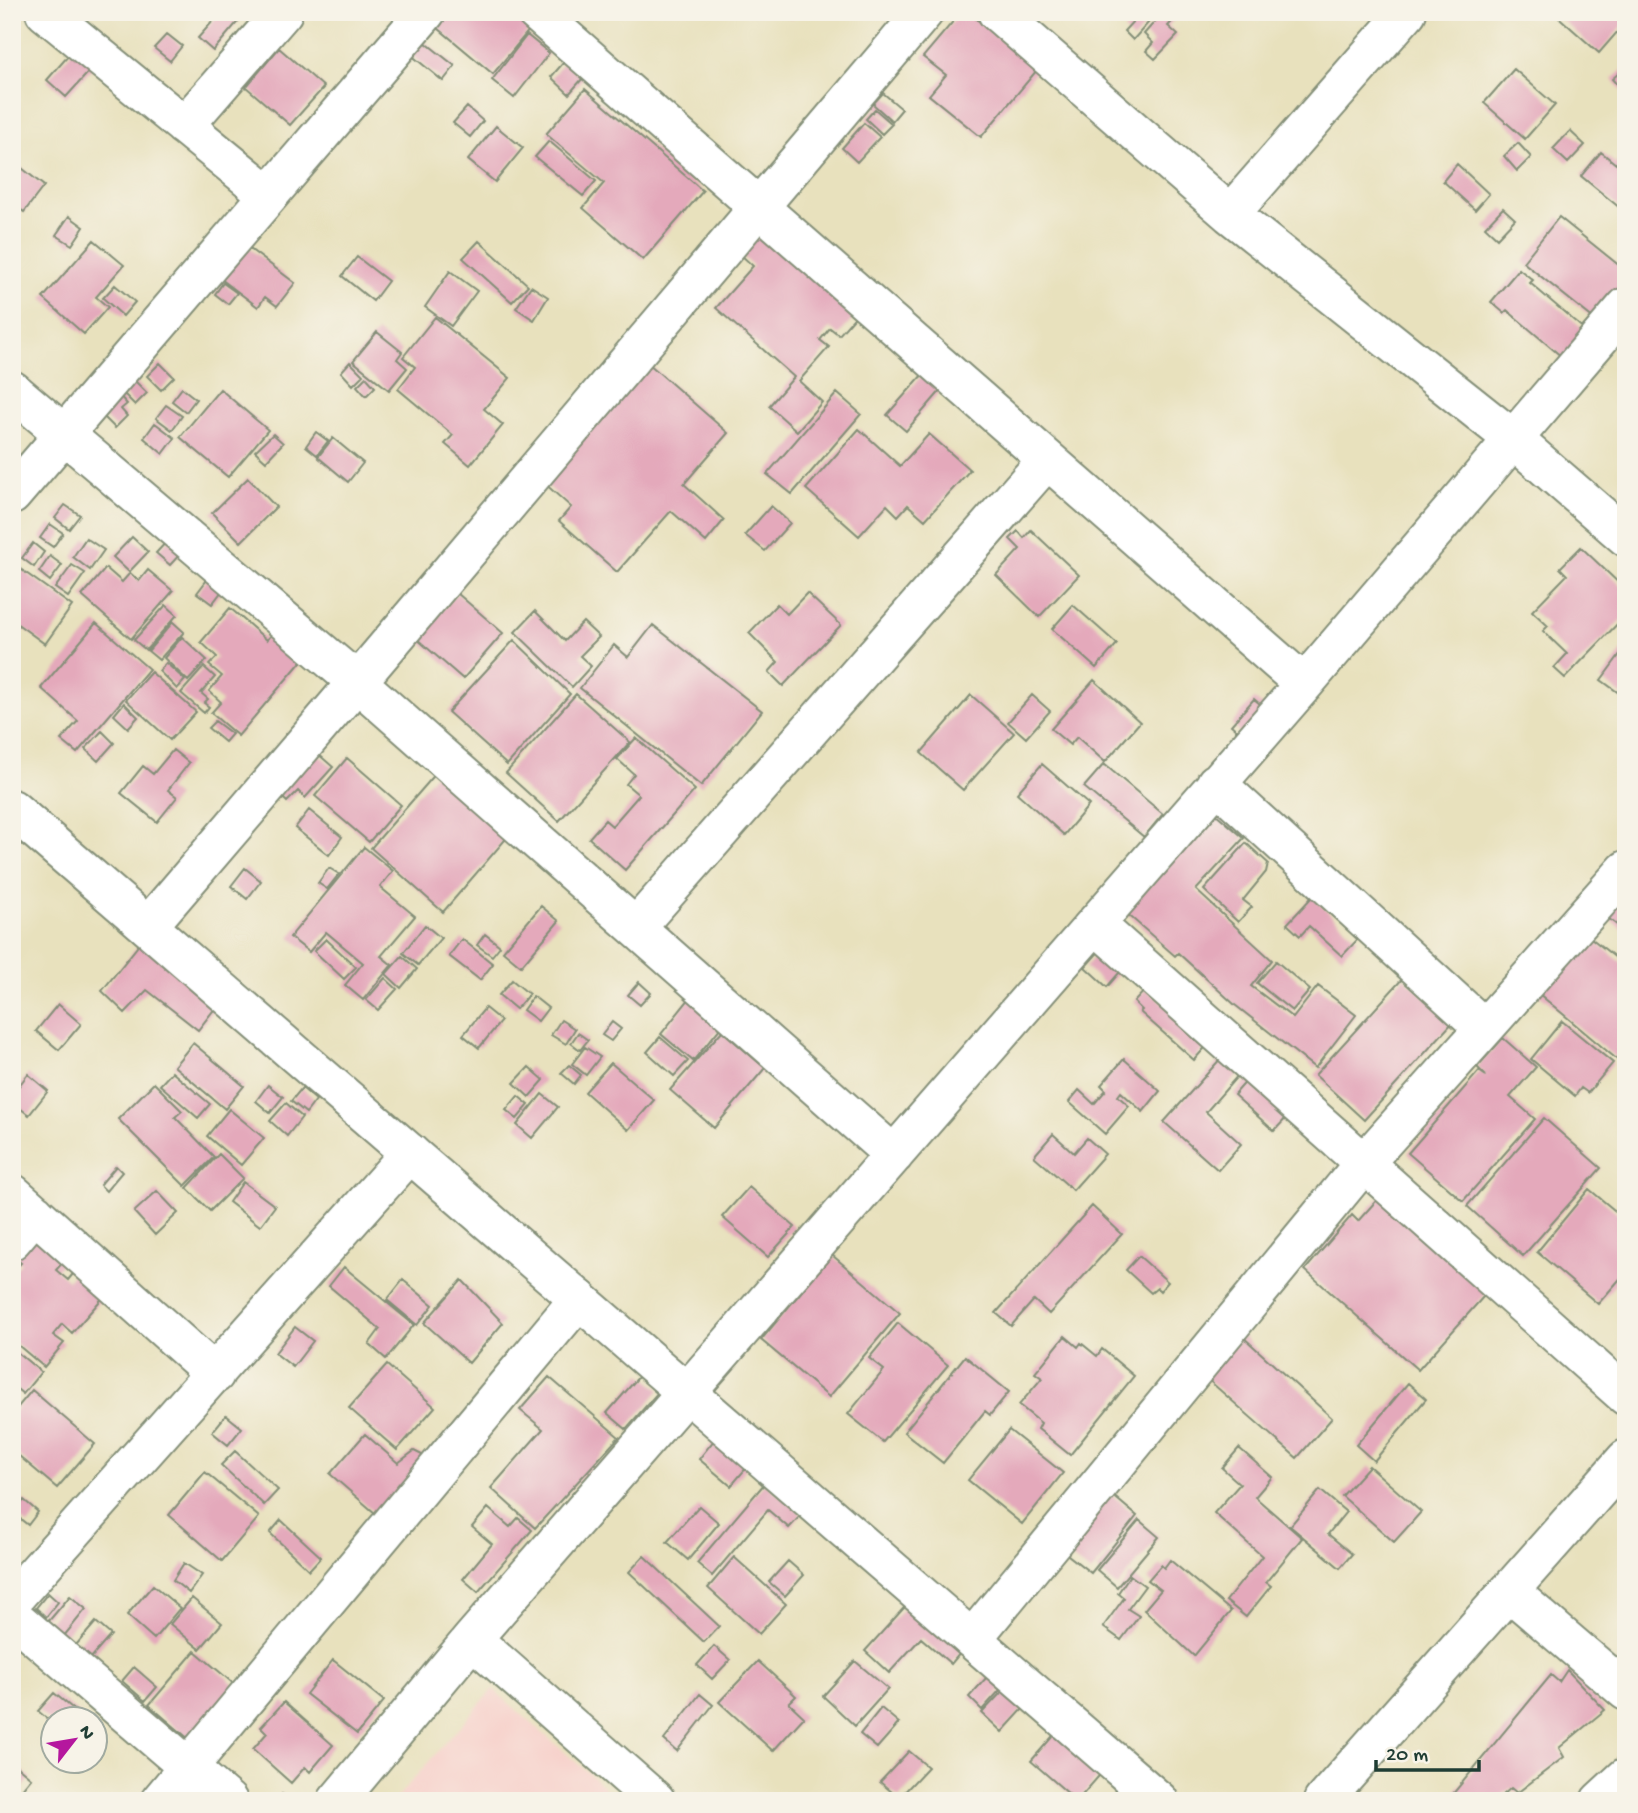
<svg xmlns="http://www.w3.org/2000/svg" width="1638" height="1813" viewBox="0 0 1638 1813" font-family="'Gochi Hand',sans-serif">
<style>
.built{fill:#f7d0ca}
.building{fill:#e4a9bb}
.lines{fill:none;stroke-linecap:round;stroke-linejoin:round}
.street-casing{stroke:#848f78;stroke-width:42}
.secondary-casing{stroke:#848f78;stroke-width:42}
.street{stroke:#fff;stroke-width:38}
.secondary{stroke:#fff;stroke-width:38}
</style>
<rect width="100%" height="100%" fill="#f7f3e8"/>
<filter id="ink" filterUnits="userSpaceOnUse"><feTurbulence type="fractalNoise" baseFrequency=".0143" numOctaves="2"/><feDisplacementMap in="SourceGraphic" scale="14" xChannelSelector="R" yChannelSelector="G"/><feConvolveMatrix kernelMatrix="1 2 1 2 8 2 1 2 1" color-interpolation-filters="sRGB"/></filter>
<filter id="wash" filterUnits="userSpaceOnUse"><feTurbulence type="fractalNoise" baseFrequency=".00686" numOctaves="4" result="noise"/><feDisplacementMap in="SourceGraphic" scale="28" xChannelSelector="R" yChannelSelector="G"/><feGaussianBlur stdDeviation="1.57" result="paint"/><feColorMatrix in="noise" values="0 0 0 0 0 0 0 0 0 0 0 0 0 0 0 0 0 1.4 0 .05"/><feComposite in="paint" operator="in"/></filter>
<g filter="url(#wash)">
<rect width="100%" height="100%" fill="#e8e1bd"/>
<path class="built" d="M493,1689L620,1801H394Z"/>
<g id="blocks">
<path class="building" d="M221,12H246L213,51L198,38Z
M451,12H509L530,29L493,74L438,28Z
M783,12H798L791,20Z
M961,12H968L1037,70L981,137L929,95L946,75L923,57Z
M1127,12H1192L1185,19L1179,14L1168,26L1178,35L1155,59L1146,51L1153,43L1144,34L1159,17L1156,14L1133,40L1124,31L1135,19Z
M1553,12H1626V22L1599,53Z
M167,34L182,46L170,61L154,48Z
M527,35L549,53L514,98L492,80Z
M421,39L455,66L443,81L410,54Z
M76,47L96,64L66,97L47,80Z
M279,48L324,87L290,125L246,87Z
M564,62L583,78L569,94L551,77Z
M1626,67V95L1612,79Z
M1514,69L1555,105L1525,139L1484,103Z
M585,89L703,191L643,260L583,208L604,183L546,134Z
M883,93L902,109L892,121L873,104Z
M467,107L483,121L470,137L453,123Z
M875,109L892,124L882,134L866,119Z
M864,123L880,137L857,162L842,148Z
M496,126L523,148L495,182L468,160Z
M1570,131L1585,145L1568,163L1553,149Z
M549,141L596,181L583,196L535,157Z
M1518,143L1531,157L1517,171L1504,156Z
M1601,152L1616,164L1626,152V213L1581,176Z
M12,160L44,186L24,212L12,203Z
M1457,164L1489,194L1475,210L1443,181Z
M1503,208L1515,219L1497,238L1485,227Z
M69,216L84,227L72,245L56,235Z
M1559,217L1626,271V290L1599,323L1523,262Z
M766,227L861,310L839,335L830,328L820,340L829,347L799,381L822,402L797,431L769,406L794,377L716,308L753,266L741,255Z
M94,240L124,265L96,297L108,307L84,334L43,298Z
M479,241L528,285L512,302L463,258Z
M246,246L295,283L277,306L265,297L258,307L221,279Z
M357,257L388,281L373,301L342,276Z
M1519,269L1533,280L1530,283L1592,336L1569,363L1507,310L1504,313L1491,302Z
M450,271L477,291L451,326L425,307Z
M223,283L237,293L228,304L215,294Z
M115,285L135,302L123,316L103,298Z
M531,286L548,297L534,320L516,308Z
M435,317L510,378L484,409L503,425L470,465L445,444L453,435L398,389L415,367L403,357Z
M377,332L402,352L397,359L407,368L389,390L353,361Z
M350,362L363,375L353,385L341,372Z
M160,363L174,377L161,390L147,376Z
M648,363L728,433L684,484L724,520L706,542L671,511L617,572L559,521L571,507L543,482Z
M930,366L948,382L906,431L887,415Z
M366,377L375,387L366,396L357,386Z
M135,381L147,393L135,405L123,393Z
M182,388L196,399L186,412L172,401Z
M220,389L268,430L228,477L180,437Z
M117,393L127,404L121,409L127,416L115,428L98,411Z
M837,393L861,414L792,494L767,474Z
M166,405L182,416L172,430L156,418Z
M155,423L175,438L163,454L144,438Z
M859,429L900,466L929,434L970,470L925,520L908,505L898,516L887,505L859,536L806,489Z
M316,432L328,441L317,455L306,446Z
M273,434L283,443L266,461L255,451Z
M333,438L363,463L348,482L318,457Z
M248,478L276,507L241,542L212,513Z
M65,505L80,515L69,529L55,518Z
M771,506L790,523L765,551L745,535Z
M50,524L63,533L53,547L40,538Z
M1031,530L1079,575L1039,617L996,575L1020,549L1010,539L1018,531L1024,538Z
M132,537L148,552L129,572L113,557Z
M86,538L104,550L90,570L73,557Z
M169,539L182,552L170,565L156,553Z
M33,543L44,552L34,567L22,558Z
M1581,547L1626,590V615L1565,678L1554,668L1567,654L1543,631L1548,626L1532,611L1567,575L1560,568Z
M50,556L62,565L50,581L39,572Z
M12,563L72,606L45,644L12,620Z
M72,565L85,573L68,597L55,588Z
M106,568L122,582L130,573L139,581L148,570L173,591L131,639L82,596Z
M213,572L228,583L212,604L197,593Z
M457,593L503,633L463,679L417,639Z
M807,593L841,625L783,686L769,672L778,662L749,633L777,604L787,614Z
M166,605L177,615L146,650L134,640Z
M1073,605L1117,644L1096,668L1052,629Z
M230,608L267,640L282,623L312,649L238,736L211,713L221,702L209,691L222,676L209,665L217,657L201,642Z
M535,611L565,641L583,622L599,637L580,656L591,666L572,687L515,632Z
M173,622L184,632L159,660L148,651Z
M96,623L149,669L77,753L61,740L78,721L41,688Z
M653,625L762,711L701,786L580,688L614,645L628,657Z
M182,637L207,660L188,681L164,658Z
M514,640L570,694L507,765L448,712Z
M1626,646V692L1623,696L1601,680Z
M166,663L185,680L177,689L159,671Z
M204,667L215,677L201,693L208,699L204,703L209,707L204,713L181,693Z
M151,672L196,712L170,740L126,700Z
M1094,680L1140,722L1105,762L1077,737L1070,745L1051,729Z
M576,694L630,742L559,821L506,773Z
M971,695L1014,733L963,790L921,753Z
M1032,695L1050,711L1026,738L1008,722Z
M1254,699L1266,709L1243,735L1231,725Z
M124,703L138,717L128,728L114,715Z
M215,721L232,734L225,742L208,728Z
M102,731L114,743L98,761L85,749Z
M636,738L695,790L625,870L589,838L605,820L612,826L639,795L626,784L634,774L617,759Z
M173,750L189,763L168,790L177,797L157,822L121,793L143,766L153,774Z
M317,753L333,767L305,798L298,791L287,802L279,794Z
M347,758L401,805L369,842L315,796Z
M445,763L517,826L443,912L371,848Z
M1042,764L1089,805L1064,835L1017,793Z
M1104,764L1163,814L1144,837L1084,787Z
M309,810L342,837L329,855L295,828Z
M1215,813L1244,838L1196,890L1272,960L1251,986L1293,1018L1318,986L1356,1015L1315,1068L1235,1005L1178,953L1175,956L1125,912Z
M1246,843L1268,863L1266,872L1243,900L1252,907L1238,922L1204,890Z
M364,847L393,871L380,887L415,916L381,956L392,965L363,1000L345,985L363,963L326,932L309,952L290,937Z
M245,868L261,881L247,899L231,886Z
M329,868L339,874L327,889L318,883Z
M1619,896L1626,901V932L1604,915Z
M1312,897L1358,939L1342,956L1309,926L1300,936L1287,924Z
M541,906L559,921L521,966L503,951Z
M425,925L441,938L418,965L403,953Z
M149,932L227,993L198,1030L147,990L125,1013L102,991Z
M485,934L500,946L492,956L477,945Z
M1586,934L1626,966V1067L1538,993Z
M326,939L356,967L344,979L314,951Z
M462,939L493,964L480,980L449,956Z
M1103,947L1125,966L1107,987L1085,967Z
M402,956L417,969L401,988L386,974Z
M1276,961L1310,990L1292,1011L1257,983Z
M1404,977L1453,1022L1364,1120L1315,1075Z
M385,978L397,989L378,1010L366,1000Z
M512,980L529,994L516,1009L499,995Z
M639,982L651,993L640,1005L628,995Z
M698,988L731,1015L693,1061L661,1034Z
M1146,989L1210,1042L1194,1060L1140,1012L1142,1010L1134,1002Z
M533,996L548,1008L538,1021L523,1010Z
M58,1004L81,1024L59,1050L36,1031Z
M485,1008L501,1021L479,1048L463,1035Z
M561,1020L575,1029L566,1044L551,1035Z
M1562,1021L1613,1063L1588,1093L1581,1088L1575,1096L1531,1059Z
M612,1022L621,1029L611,1041L602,1035Z
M722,1031L765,1068L714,1128L670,1090Z
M578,1033L588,1040L580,1050L571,1043Z
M660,1037L688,1061L674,1076L647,1052Z
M1503,1038L1536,1067L1510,1097L1535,1119L1463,1201L1408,1153L1479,1071L1486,1076L1477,1067Z
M193,1043L244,1086L225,1109L174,1066Z
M585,1047L600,1057L586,1075L572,1064Z
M1222,1057L1240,1073L1206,1112L1241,1144L1218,1170L1164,1122Z
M1124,1059L1160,1091L1143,1112L1121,1092L1118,1096L1129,1106L1105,1134L1069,1102L1079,1090L1094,1104L1106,1090L1101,1085Z
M611,1063L654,1100L628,1130L585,1092Z
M569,1065L581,1075L574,1084L561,1073Z
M529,1067L544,1080L529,1097L514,1083Z
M172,1072L210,1104L198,1118L160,1085Z
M28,1074L48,1091L29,1115L12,1102V1095Z
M1249,1078L1290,1114L1274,1131L1234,1095Z
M154,1083L182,1111L175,1117L214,1157L185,1186L118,1119Z
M268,1085L283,1097L270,1113L256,1101Z
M302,1088L316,1100L306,1113L291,1101Z
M542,1094L558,1107L532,1138L517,1125Z
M518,1096L529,1105L517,1119L506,1110Z
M286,1103L302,1117L287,1136L270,1121Z
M229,1109L264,1138L241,1165L207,1136Z
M1544,1118L1601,1168L1523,1256L1467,1206Z
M1053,1134L1074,1153L1087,1138L1105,1154L1073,1190L1034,1156Z
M219,1154L243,1178L210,1211L187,1188Z
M116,1166L122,1172L106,1191L100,1185Z
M243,1182L275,1206L260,1226L229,1202Z
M749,1187L795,1227L768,1257L722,1217Z
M1589,1189L1626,1220V1272L1598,1304L1537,1252Z
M157,1191L178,1213L155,1235L134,1212Z
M1385,1191L1492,1287L1418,1370L1305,1270L1352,1215L1358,1221Z
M1092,1206L1122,1234L1049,1314L1034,1300L1011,1326L996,1313Z
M33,1232L66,1259L56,1270L68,1280L77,1269L106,1294L72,1333L62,1324L53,1335L64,1343L44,1367L12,1340V1273L21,1263L12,1256Z
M832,1255L900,1313L829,1397L761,1340Z
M1139,1256L1168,1282L1160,1291L1157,1288L1151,1293L1126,1270Z
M344,1267L414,1325L386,1359L369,1344L380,1329L329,1286Z
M403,1280L433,1305L417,1325L387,1300Z
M462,1280L503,1323L469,1363L424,1323Z
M898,1323L948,1365L883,1442L848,1414L884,1370L869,1358Z
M295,1327L313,1341L293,1367L275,1353Z
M1065,1336L1078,1347L1081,1343L1097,1356L1102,1349L1134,1376L1070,1455L1038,1429L1041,1423L1019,1405L1042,1378L1035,1373Z
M1242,1336L1332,1418L1297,1458L1205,1377Z
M12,1348L41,1372L23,1394L12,1385Z
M965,1356L1009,1392L990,1415L985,1411L943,1463L904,1432Z
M387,1365L435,1407L397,1450L349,1408Z
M641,1374L660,1390L626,1429L607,1413Z
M549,1377L619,1437L535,1528L491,1488L543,1429L520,1410Z
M1408,1383L1426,1399L1374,1461L1356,1445Z
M32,1390L95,1444L57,1488L12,1450V1414Z
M226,1415L242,1428L228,1445L212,1432Z
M1009,1430L1063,1473L1022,1524L968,1480Z
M365,1434L398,1463L414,1451L434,1461L383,1520L330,1474Z
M715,1439L748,1466L731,1486L699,1459Z
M1239,1448L1272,1477L1255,1497L1302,1538L1266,1582L1271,1586L1246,1617L1226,1601L1262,1556L1214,1513L1240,1484L1222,1468Z
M235,1451L278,1490L264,1505L221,1465Z
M1369,1466L1421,1512L1394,1542L1342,1496Z
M205,1472L259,1517L222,1561L169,1515Z
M765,1483L802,1514L789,1528L768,1510L712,1576L697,1563Z
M1320,1490L1346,1512L1328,1534L1352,1554L1340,1568L1290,1526Z
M1111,1494L1137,1516L1091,1573L1063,1551Z
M24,1500L38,1512L28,1525L13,1513Z
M699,1506L719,1523L688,1560L667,1542Z
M488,1508L510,1527L518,1518L532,1530L478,1592L463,1579L492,1544L472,1527Z
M281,1520L321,1557L309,1570L270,1533Z
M1139,1520L1159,1537L1117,1587L1097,1570Z
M644,1556L719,1626L704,1642L629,1572Z
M734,1557L786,1604L759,1634L708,1588Z
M1170,1560L1231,1611L1194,1656L1144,1610L1161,1590L1148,1580L1161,1565L1164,1568Z
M788,1561L804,1575L785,1596L769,1582Z
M184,1563L202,1575L189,1593L173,1580Z
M1130,1575L1145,1586L1128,1609L1139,1616L1121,1640L1103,1627L1124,1598L1118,1593Z
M153,1585L180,1608L154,1639L127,1615Z
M48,1593L58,1602L46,1617L36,1608Z
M70,1596L86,1609L64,1636L48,1622Z
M192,1598L222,1623L200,1649L170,1624Z
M912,1599L965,1647L951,1664L921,1638L889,1673L865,1651Z
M96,1622L111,1635L91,1658L76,1645Z
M714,1646L730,1660L712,1679L697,1665Z
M195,1651L235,1685L190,1740L149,1705Z
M333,1660L384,1701L357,1734L306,1694Z
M758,1661L796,1696L789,1703L804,1717L773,1751L719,1702Z
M855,1661L888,1689L855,1726L823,1696Z
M134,1667L157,1687L145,1701L122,1681Z
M996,1667L1010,1679L982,1710L969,1697Z
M1567,1670L1605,1710L1559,1748L1564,1757L1517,1793L1511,1788L1496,1801H1447L1551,1675L1559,1682Z
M1013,1680L1033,1698L1002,1732L982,1713Z
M54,1693L83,1717L81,1718H52V1723L38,1711Z
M700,1694L713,1705L677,1751L664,1740Z
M284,1702L333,1745L310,1772L305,1767L291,1783L253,1749L267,1733L261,1727Z
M881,1708L899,1723L877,1748L860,1734Z
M1060,1728L1105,1769L1077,1801L1031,1761Z
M909,1751L928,1767L899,1798L880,1782Z
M12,1762L31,1778L17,1795L12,1792Z
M282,1794L291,1801H276Z"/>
</g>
</g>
<g filter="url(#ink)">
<use href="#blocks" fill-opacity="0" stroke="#848f78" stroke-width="2"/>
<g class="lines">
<g class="street-casing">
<path id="street" d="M45,12L269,195
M536,12L1304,684
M997,12L1230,214L1513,439L1626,537
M184,126L283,12
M1230,214L1407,12
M12,390L357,682L894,1155
M12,495L426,12
M1216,783L1484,1028
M1095,924L1626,1396
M148,926L357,682L924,12
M636,927L1047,460
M12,1193L215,1374
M12,1240L35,1213
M1509,1591L1626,1691
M12,1600L410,1153
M12,1616L228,1801
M472,1639L656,1801
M972,1639L1364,1163L1626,870
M160,1801L579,1299
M337,1801L472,1639L1304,684L1626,307
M1323,1801L1626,1459
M1600,1801L1626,1777"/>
</g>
<g class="secondary-casing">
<path id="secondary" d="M12,809L1159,1801"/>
</g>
<use href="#street" class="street"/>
<use href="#secondary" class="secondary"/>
</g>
</g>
<rect width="1638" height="1813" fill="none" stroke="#f7f3e8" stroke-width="42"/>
<g transform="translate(74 1740) rotate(59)"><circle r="33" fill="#f7f3e8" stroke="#a1aaa0" stroke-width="2"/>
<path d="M0-5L12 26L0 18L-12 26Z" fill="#b5179e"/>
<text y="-10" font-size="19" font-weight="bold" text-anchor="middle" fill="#1f3d34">N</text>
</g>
<path d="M1376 1760v10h103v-10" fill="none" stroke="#1f3d34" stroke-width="3.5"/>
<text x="1386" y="1760" font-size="21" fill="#1f3d34" stroke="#f7f3e8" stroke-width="5" paint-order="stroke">20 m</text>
</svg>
